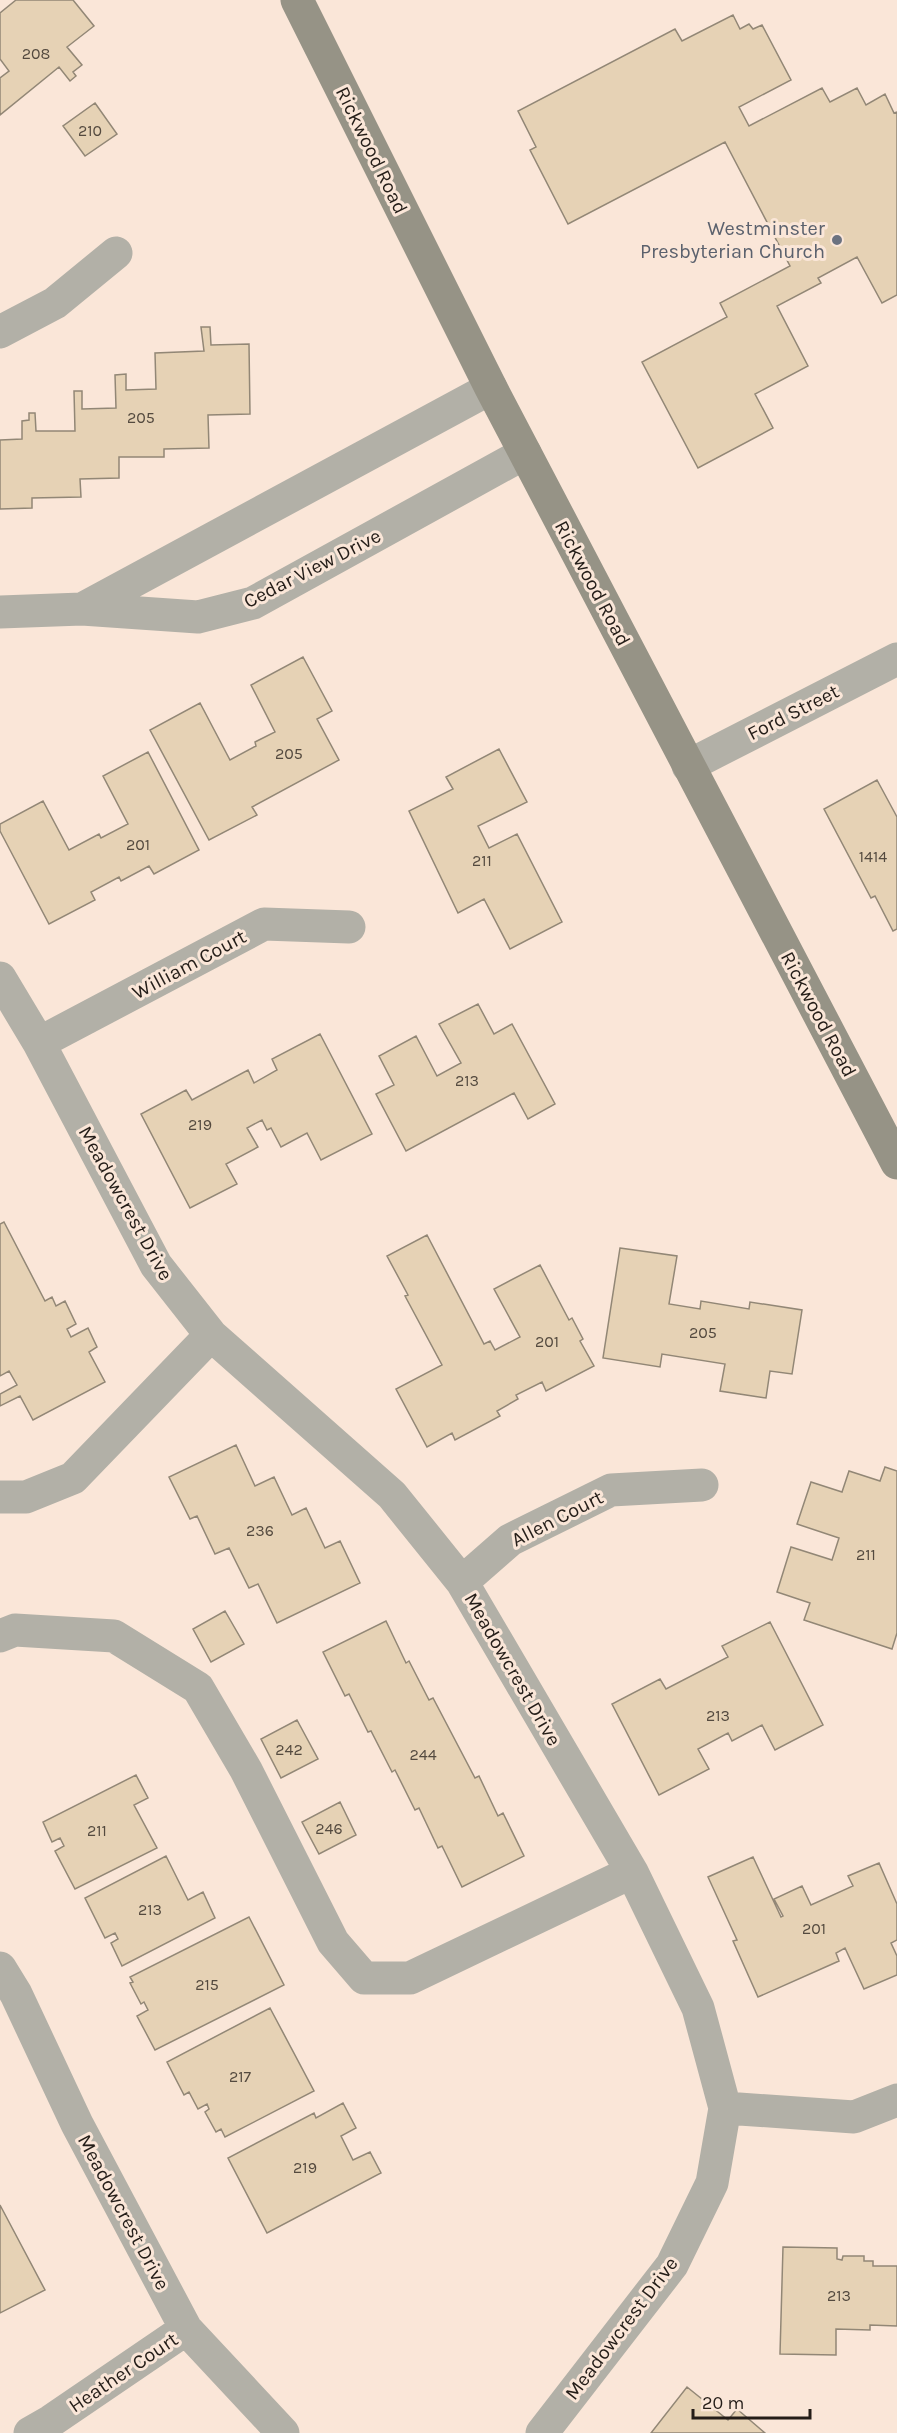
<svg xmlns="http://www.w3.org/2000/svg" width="897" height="2433" viewBox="0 0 897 2433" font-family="Karla,sans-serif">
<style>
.building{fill:#e6d2b5;stroke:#928776;stroke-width:1.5}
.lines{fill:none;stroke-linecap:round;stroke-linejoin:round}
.street{stroke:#b2b0a7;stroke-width:33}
.secondary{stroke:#969386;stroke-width:33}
.worship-dot{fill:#6b7280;stroke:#fae6d8;stroke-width:2}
.labels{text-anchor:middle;stroke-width:6;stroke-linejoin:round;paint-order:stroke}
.number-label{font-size:16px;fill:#544a3f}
.street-label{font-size:20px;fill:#241d18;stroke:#fae6d8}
.worship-label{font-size:20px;fill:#5b616d;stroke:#fae6d8;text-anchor:end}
</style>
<rect width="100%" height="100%" fill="#fae6d8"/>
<path class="building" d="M16,0H73L94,26L67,47L82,65L73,72L76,76L70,81L59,67L0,115V78L9,71L0,59V13Z
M733,15L740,29L749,24L753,29L762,25L791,80L739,107L749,126L822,88L830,102L857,88L866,105L885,94L894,113L897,112V295L882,303L857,257L818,278L821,283L777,306L808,366L755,394L773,428L698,468L642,362L727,317L720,303L790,266L725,142L568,224L530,150L536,147L518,111L675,29L682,41Z
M95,103L117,134L85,156L63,126Z
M201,327H210L211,345L249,344L250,414L208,415L209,448L164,449V457H119V478L80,479L81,497L32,498V508L0,509V440L22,439V421L29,420V413H35L36,431H75L74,391H82V409L116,408L115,375L126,374V390L156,389L155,353L204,351Z
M303,657L332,711L317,719L339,760L252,807L257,815L209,840L150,730L200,703L230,760L256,746L255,742L275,732L251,685Z
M499,749L527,802L478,826L489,848L517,834L562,922L510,949L484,899L458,913L409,811L453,789L446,777Z
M148,752L199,850L154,874L149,866L121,881L119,877L91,892L95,900L49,924L0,831V824L43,801L69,850L99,834L101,838L128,824L103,776Z
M877,780L897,817V929L893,931L875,896L871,898L824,809Z
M478,1004L494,1034L512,1024L555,1104L528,1119L514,1093L406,1151L376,1094L394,1085L379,1056L416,1036L437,1076L461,1063L439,1024Z
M320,1034L372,1134L321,1160L307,1133L281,1147L271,1128L267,1130L262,1120L247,1128L258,1147L226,1164L237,1184L190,1208L141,1114L186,1090L192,1100L248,1070L254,1083L277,1070L272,1059Z
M4,1222L45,1301L52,1297L56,1306L65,1301L76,1324L67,1329L71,1337L88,1328L97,1347L89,1352L105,1382L33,1420L20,1396L0,1406V1394L17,1385L9,1371L0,1376V1224Z
M427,1235L484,1344L490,1341L495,1350L520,1337L494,1289L540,1265L569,1320L572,1318L583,1339L580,1341L594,1366L546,1391L542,1382L516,1395L518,1399L497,1411L500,1416L455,1440L452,1433L427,1447L396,1389L442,1365L405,1296L408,1295L387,1256Z
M620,1248L677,1256L669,1304L700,1309L701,1301L749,1309L750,1302L802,1310L792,1374L770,1371L766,1398L720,1391L725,1364L662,1354L660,1367L603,1358Z
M236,1445L255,1486L274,1477L292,1515L306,1508L325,1548L340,1541L360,1583L277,1623L258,1584L249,1588L229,1548L215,1554L197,1516L190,1519L169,1477Z
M885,1467L897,1471V1633L892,1649L804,1620L810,1603L777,1592L791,1547L832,1560L839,1538L797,1524L811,1482L842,1492L849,1471L880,1481Z
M225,1611L244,1644L211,1662L193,1629Z
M386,1621L406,1663L409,1661L429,1700L433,1698L475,1778L479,1776L498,1816L503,1813L524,1856L462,1887L442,1846L438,1848L419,1808L415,1810L395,1770L392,1772L371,1731L368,1732L349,1694L345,1696L323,1652Z
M770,1622L823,1725L775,1750L762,1725L732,1741L728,1733L698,1749L709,1769L659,1795L612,1704L660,1679L666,1689L728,1657L722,1646Z
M297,1720L318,1759L281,1778L261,1739Z
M136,1775L148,1798L134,1805L157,1848L75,1889L55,1851L64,1846L60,1838L52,1842L43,1822Z
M340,1802L356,1835L319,1854L302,1822Z
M166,1856L188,1900L203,1892L215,1918L122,1966L111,1943L118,1939L115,1933L105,1938L85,1898Z
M753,1857L781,1917L783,1916L774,1899L802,1886L811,1905L853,1886L848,1876L879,1863L897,1904V1940L891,1943L897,1956V1975L864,1989L845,1948L836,1953L839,1961L758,1997L733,1941L737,1940L708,1877Z
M249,1917L284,1985L155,2050L137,2016L148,2010L144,2002L141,2004L130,1983L133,1982L130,1977Z
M270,2008L314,2091L225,2137L221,2129L216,2132L205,2112L209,2109L207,2104L198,2109L189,2092L184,2095L167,2062Z
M343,2103L356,2128L341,2136L353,2160L370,2152L381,2173L267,2233L228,2158L314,2113L316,2118Z
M0,2205L45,2290L0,2313Z
M783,2247L837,2248V2259L842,2260L843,2256H864V2261H873V2266H897V2326L870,2325V2330L836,2329V2355L780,2354Z
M687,2387L728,2420L737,2409L765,2433H651Z"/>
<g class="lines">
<path class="street" d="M0,332L55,303L116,253
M82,609L491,388
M0,612L82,609L198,617L253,603L525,453
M688,766L897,659
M0,978L39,1043L156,1265L211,1335L392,1495L462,1582L632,1872L698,2008L725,2108L712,2183L672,2265L542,2433
M39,1043L264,924L349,927
M0,1497H26L73,1478L211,1335
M462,1582L510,1540L611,1490L702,1485
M0,1636L15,1630L114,1636L198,1688L246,1770L333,1942L364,1978H410L632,1872
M0,1968L16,1994L77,2124L186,2329L283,2433
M725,2108L854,2117L897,2100
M30,2433L51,2421L186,2329"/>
<path class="secondary" d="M297,0L491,388L897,1163"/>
</g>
<circle class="worship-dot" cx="837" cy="240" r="6"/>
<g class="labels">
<g class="number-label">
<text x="36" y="59">208</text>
<text x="90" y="136">210</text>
<text x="141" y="423">205</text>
<text x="289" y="759">205</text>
<text x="138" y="850">201</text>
<text x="873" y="862">1414</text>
<text x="482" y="866">211</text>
<text x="467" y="1086">213</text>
<text x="200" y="1130">219</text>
<text x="703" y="1338">205</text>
<text x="547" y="1347">201</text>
<text x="260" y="1536">236</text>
<text x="866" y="1560">211</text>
<text x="718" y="1721">213</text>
<text x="289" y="1755">242</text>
<text x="423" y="1760">244</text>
<text x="329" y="1834">246</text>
<text x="97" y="1836">211</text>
<text x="150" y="1915">213</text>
<text x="814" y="1934">201</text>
<text x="207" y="1990">215</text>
<text x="240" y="2082">217</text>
<text x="305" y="2173">219</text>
<text x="839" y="2301">213</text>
</g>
<g class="street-label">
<text transform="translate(372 150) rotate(64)" y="7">Rickwood Road</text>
<text transform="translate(312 568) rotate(-27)" y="7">Cedar View Drive</text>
<text transform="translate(593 583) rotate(62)" y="7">Rickwood Road</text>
<text transform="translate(793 712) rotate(-27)" y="7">Ford Street</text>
<text transform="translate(189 964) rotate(-28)" y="7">William Court</text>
<text transform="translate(819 1014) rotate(62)" y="7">Rickwood Road</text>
<text transform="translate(126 1203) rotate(61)" y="7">Meadowcrest Drive</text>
<text transform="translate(557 1518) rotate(-27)" y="7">Allen Court</text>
<text transform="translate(513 1669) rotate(60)" y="7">Meadowcrest Drive</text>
<text transform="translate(124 2212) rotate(62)" y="7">Meadowcrest Drive</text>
<text transform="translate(621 2328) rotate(-53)" y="7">Meadowcrest Drive</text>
<text transform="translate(123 2372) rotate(-34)" y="7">Heather Court</text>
</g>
<g class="worship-label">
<text x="825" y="235">Westminster<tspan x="825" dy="23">Presbyterian Church</tspan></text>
</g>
</g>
<path d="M693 2409v9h117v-9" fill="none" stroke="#241d18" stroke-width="3"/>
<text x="702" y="2409" font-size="18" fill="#241d18" stroke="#fae6d8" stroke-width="4.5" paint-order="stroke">20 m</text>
</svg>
